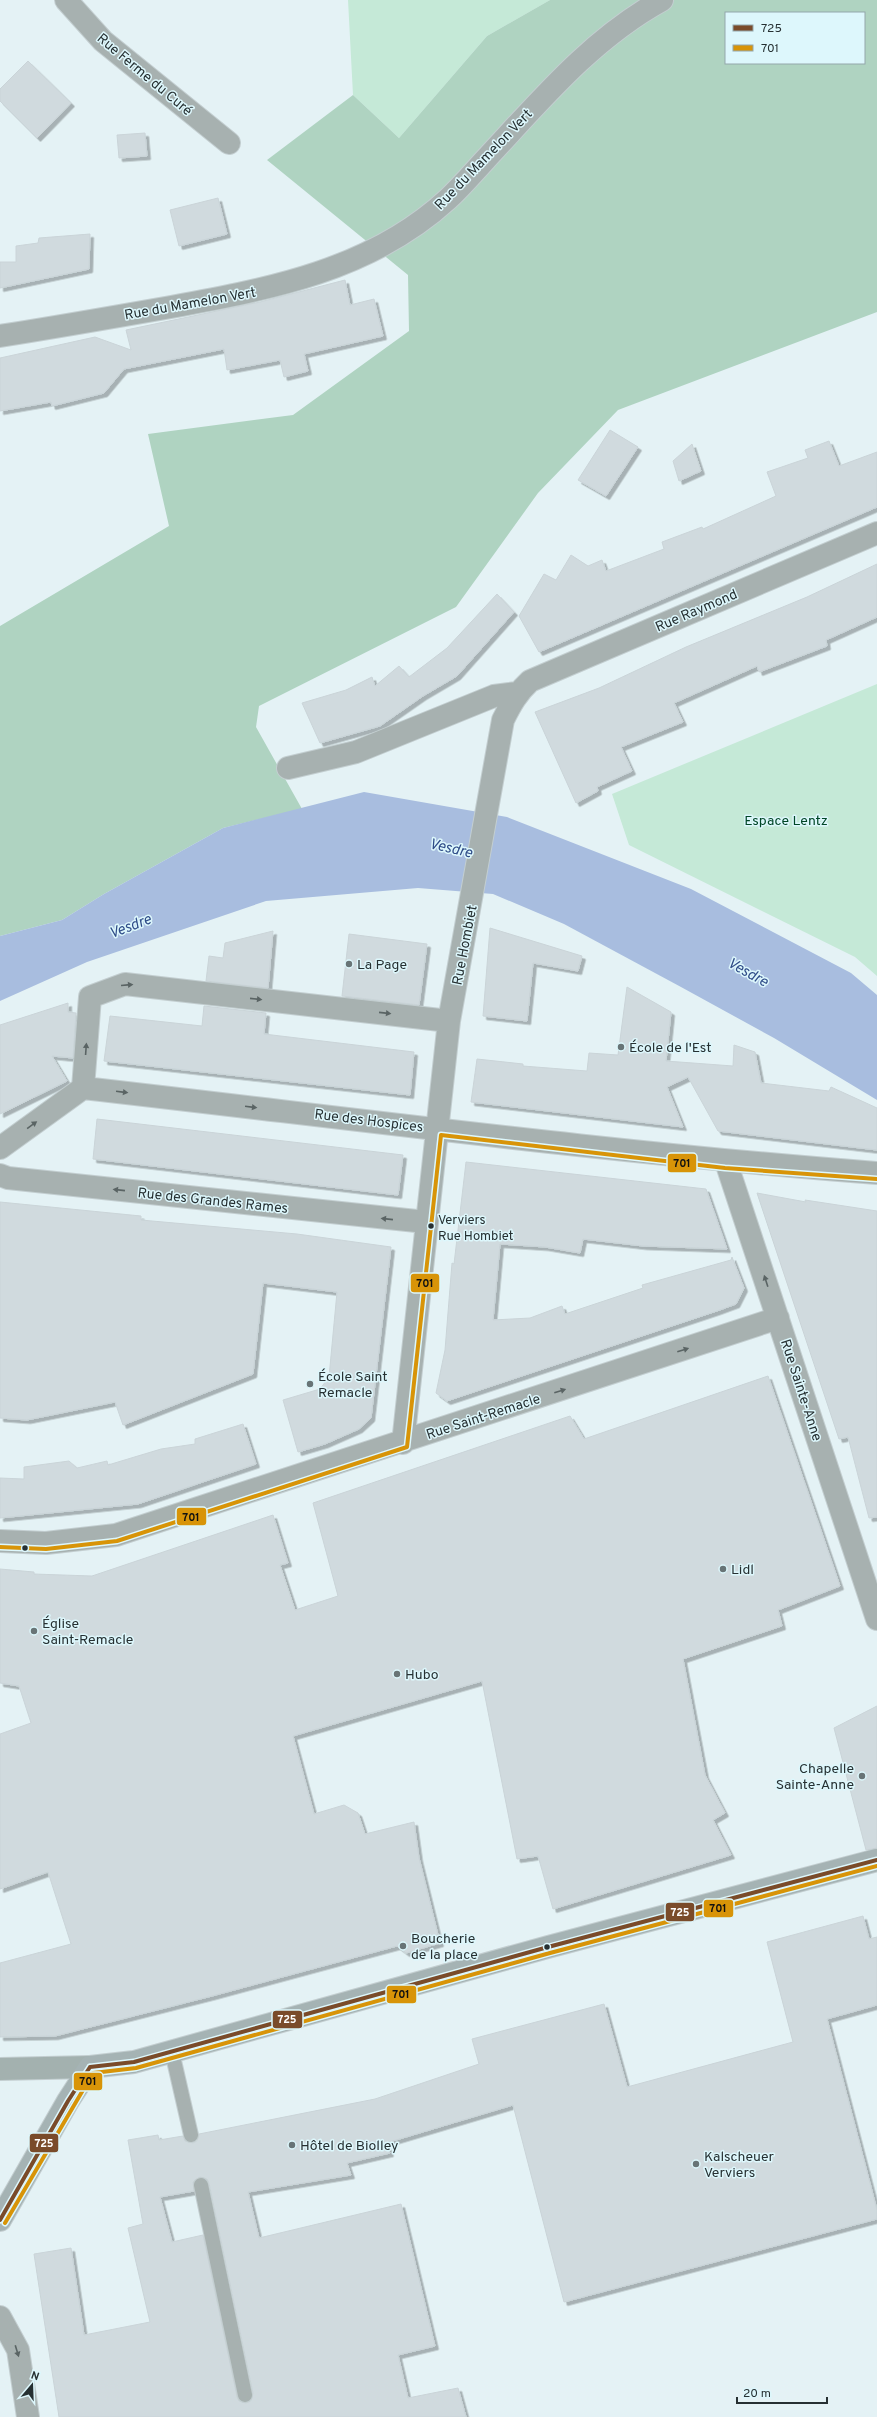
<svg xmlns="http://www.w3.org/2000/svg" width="877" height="2417" viewBox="0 0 877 2417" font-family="Overpass,sans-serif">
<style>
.green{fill:#c5e9d7}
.forest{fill:#afd3c1;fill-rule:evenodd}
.water{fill:#a8bddf}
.building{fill:#d0dade;stroke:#cad4d8;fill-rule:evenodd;filter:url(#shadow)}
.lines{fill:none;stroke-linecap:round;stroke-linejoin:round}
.lane-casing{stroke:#c3ced0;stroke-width:16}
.street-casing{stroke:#c3ced0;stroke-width:24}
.secondary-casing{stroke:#c3ced0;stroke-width:24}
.primary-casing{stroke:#c3ced0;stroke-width:24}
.lane{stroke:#a7b1b0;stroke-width:14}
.street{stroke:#a7b1b0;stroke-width:22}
.secondary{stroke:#a3b1af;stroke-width:22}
.primary{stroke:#a5b3b4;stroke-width:22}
.bus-1-casing{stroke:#ddf7fc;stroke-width:7}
.bus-2-casing{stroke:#ddf7fc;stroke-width:7}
.bus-1{stroke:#7a4b2a;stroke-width:4}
.bus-2{stroke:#d89408;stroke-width:4}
.oneway{fill:#5a6464}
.poi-dot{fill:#687476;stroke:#ddf7fc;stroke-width:1.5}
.bus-dot{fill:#263032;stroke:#ddf7fc;stroke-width:1.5}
.labels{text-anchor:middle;stroke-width:3;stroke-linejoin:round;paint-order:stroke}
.bus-label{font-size:13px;fill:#263032;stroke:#ddf7fc;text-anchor:start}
.street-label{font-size:14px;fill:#263032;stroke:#ddf7fc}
.park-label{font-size:14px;fill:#004626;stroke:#ddf7fc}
.poi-label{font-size:14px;fill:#263032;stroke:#ddf7fc;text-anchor:start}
.water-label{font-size:15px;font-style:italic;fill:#2f4c88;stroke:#ddf7fc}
.line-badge{stroke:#ddf7fc;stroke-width:1.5}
.badge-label{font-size:11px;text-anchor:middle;font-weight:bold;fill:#fff}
.pale-badge-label{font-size:11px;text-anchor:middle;font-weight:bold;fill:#111}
</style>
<defs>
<filter id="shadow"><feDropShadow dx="3.5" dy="3.5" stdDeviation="0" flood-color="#0004"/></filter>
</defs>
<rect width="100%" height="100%" fill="#e4f2f5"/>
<path class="green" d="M348,0H550L487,36L399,138L353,95Z
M877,684V976L855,957L629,845L612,794Z"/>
<path class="forest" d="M550,0H877V312L618,410L538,493L456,607L259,706L256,727L302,809L223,828L104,894L62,920L0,936V626L169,526L148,434L293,415L409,331L408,275L267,160L353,95L399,138L487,36ZM726,13H864V63H726Z"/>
<path class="water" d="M364,792L507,817L691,889L851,973L877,995V1100L774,1038L681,987L564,924L493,894L418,888L266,901L87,962L0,1001V936L62,920L104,894L223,828Z"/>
<path class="building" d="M28,61L71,103L37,138L0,101V89Z
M145,133L147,156L119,158L117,135Z
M218,198L227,234L179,246L170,210Z
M90,234L89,269L0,288V262H16V246L38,243L39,238Z
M345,280L350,305L374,299L383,336L304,354L308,371L284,377L280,360L227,370L224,349L124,369L104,393L52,406L51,402L0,411V358L95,337L131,350L126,330L260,302Z
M610,430L638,447L606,496L578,480Z
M829,441L839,466L877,452V507L539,652L519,616L544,574L556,580L571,555L588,566L602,560L606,571L664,549L662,542L702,527L703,529L776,496L767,472L808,458L805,450Z
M692,444L701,471L679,481L673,461Z
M877,564V617L826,640L827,646L759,672L757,666L674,703L683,722L621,747L632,771L597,787L598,791L576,803L535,712L599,688L686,647L807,597Z
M497,594L514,612L457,676L423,696L380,726L320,743L302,703L346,690L372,677L375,686L399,666L409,677L447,648Z
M490,928L582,956L578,971L533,963L527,1021L483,1016Z
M273,931L268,988L206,981L209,956L223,958L225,943Z
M349,934L427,944L419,1005L342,996Z
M627,987L671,1012L666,1061L733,1066L734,1045L755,1052L761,1083L829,1091L831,1087L877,1108V1150L718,1131L688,1077L667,1087L683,1127L471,1102L477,1059L523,1064V1066L587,1071L589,1053L618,1055Z
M68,1003V1012L76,1013L73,1058L52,1056L67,1081L0,1114V1025Z
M204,1006L266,1013L264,1034L414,1052L410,1095L104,1061L110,1016L202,1026Z
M97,1119L403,1155L398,1195L93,1159Z
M466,1162L706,1189L727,1249L643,1246L583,1239L580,1253L545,1247L500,1244L493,1320L530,1318L562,1306L565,1314L643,1288L642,1285L731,1260L732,1257L744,1288L736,1304L717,1311L447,1401L436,1393L445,1350L452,1263L454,1264Z
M757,1193L806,1202L805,1200L877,1211V1517L869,1518L848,1437L839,1439Z
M0,1202L141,1216V1220L297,1234L391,1247L371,1418L359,1429L325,1444L298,1452L283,1400L320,1389L329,1377L337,1292L263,1283L253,1374L123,1425L115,1402L27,1420L0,1418Z
M768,1376L840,1586L778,1610L782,1626L683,1659L705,1775L725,1813L713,1820L731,1855L553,1909L538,1856L517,1859L482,1681L293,1736L314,1814L344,1805L358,1813L365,1834L414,1822L419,1858L440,1943L406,1953L397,1946L212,1996L55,2036L0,2037V1963L71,1944L48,1872L0,1889V1734L31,1723L19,1686L0,1683V1569L34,1572V1574L92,1576L273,1515L288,1563L280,1565L295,1610L338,1596L313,1503L570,1416L584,1439Z
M243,1424L256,1464L138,1504L0,1518V1478L24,1479V1467L69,1461L77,1468L107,1461L108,1465L161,1449L195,1444V1439Z
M877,1706V1848L866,1850L834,1728Z
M863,1916L869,1939L877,1937V2005L827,2019L877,2210V2219L564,2302L513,2105L386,2143L390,2153L347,2163L351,2175L248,2192L259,2238L401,2204L435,2346L398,2355L408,2398L458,2388L466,2417H59L34,2254L71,2248L84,2335L150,2322L128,2228L143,2224L128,2140L158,2135L159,2140L183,2136L185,2141L193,2143L197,2141L199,2134L375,2099L479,2064L472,2039L604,2004L627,2087L793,2042L767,1942ZM200,2177L207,2179L209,2183L253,2393L251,2401L246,2403L239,2401L237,2397L203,2235L172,2242L160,2197L194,2191L193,2182Z"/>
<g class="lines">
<g class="lane-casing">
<path id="lane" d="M172,2052L191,2135
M201,2185L245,2395"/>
</g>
<g class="street-casing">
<path id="street" d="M66,0L103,41L229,143
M0,336C57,327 114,317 171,307C270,289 371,270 448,199C461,187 473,173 485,160C539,102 591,39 662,0
M288,768L356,752L494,696L517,693
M83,1088L90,997L125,984L449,1021
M0,1148L83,1088C348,1118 612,1153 877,1173
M726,1162L877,1619
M0,1175L8,1178L426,1222
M403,1443L449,1021L503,720C511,704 517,693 530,681L877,533
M0,1541L46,1543L116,1535L778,1318
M0,2317L18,2350L28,2417"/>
</g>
<g class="secondary-casing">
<path id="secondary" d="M0,2069L90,2067"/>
</g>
<g class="primary-casing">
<path id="primary" d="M0,2220L68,2101L90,2067L134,2062L548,1947L877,1860"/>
</g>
<use href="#lane" class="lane"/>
<use href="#street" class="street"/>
<use href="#secondary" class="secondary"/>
<use href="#primary" class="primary"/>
<g class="bus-1-casing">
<path id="bus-1" d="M90,2067L134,2062L548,1947L877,1860
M0,2220L68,2101L90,2067"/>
</g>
<g class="bus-2-casing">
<path id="bus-2" d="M0,1547L46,1549L117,1541L407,1447L441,1135L725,1168L877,1179
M5,2223L93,2073L136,2068L550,1953L877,1866"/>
</g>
<use href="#bus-1" class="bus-1"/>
<use href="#bus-2" class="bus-2"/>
</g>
<defs><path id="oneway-solid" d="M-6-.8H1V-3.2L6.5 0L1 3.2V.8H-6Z"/></defs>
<g class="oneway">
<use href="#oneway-solid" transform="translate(127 985) rotate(-5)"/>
<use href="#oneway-solid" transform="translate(256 999) rotate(6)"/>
<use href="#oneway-solid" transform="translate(385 1013) rotate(6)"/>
<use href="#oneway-solid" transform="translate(86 1049) rotate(-86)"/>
<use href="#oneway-solid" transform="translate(122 1092) rotate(7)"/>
<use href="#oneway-solid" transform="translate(251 1107) rotate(7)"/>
<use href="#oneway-solid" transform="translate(32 1125) rotate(-36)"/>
<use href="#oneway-solid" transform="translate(119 1190) rotate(-174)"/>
<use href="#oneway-solid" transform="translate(387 1219) rotate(-174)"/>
<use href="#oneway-solid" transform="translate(766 1281) rotate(-108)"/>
<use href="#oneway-solid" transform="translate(683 1350) rotate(-18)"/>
<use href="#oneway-solid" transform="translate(560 1391) rotate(-18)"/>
<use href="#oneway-solid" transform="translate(17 2351) rotate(73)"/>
</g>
<g class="poi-dot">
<circle cx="349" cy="964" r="4"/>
<circle cx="621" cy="1047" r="4"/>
<circle cx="310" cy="1384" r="4"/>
<circle cx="723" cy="1569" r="4"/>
<circle cx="34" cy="1631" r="4"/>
<circle cx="397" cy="1674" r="4"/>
<circle cx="862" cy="1776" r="4"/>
<circle cx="403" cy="1946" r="4"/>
<circle cx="292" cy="2145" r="4"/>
<circle cx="696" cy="2164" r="4"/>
</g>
<g class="bus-dot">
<circle cx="431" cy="1226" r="3.5"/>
<circle cx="25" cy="1548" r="3.5"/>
<circle cx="547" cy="1947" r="3.5"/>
</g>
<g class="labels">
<g class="bus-label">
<text x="438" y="1224">Verviers<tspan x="438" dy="16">Rue Hombiet</tspan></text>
</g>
<g class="street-label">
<text transform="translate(145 74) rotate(40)" y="5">Rue Ferme du Curé</text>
<text transform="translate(483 159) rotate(-46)" y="5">Rue du Mamelon Vert</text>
<text transform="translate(190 303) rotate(-10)" y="5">Rue du Mamelon Vert</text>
<text transform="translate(696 610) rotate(-23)" y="5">Rue Raymond</text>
<text transform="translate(464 945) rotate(-79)" y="5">Rue Hombiet</text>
<text transform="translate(369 1120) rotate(7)" y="5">Rue des Hospices</text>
<text transform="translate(213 1200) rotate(6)" y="5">Rue des Grandes Rames</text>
<text transform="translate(802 1390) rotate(72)" y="5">Rue Sainte-Anne</text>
<text transform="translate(483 1416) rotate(-18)" y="5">Rue Saint-Remacle</text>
</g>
<g class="park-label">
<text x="786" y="825">Espace Lentz</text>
</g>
<g class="poi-label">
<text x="357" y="969">La Page</text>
<text x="629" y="1052">École de l'Est</text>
<text x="318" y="1381">École Saint<tspan x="318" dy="16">Remacle</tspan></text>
<text x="731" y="1574">Lidl</text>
<text x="42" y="1628">Église<tspan x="42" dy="16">Saint-Remacle</tspan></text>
<text x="405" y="1679">Hubo</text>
<text x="854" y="1773" text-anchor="end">Chapelle<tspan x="854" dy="16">Sainte-Anne</tspan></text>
<text x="411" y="1943">Boucherie<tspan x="411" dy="16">de la place</tspan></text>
<text x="300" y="2150">Hôtel de Biolley</text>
<text x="704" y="2161">Kalscheuer<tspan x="704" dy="16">Verviers</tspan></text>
</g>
<g class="water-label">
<text transform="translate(451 848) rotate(13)" y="5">Vesdre</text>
<text transform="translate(130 926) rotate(-21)" y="5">Vesdre</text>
<text transform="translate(748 972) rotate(29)" y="5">Vesdre</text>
</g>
</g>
<g class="line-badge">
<rect x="667" y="1153" width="30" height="20" rx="4" fill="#d89408"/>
<rect x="410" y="1273" width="30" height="20" rx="4" fill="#d89408"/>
<rect x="176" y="1507" width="31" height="19" rx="4" fill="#d89408"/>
<rect x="703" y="1899" width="31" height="19" rx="4" fill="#d89408"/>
<rect x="665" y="1902" width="30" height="20" rx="4" fill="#7a4b2a"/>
<rect x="386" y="1985" width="31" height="19" rx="4" fill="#d89408"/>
<rect x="272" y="2010" width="31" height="19" rx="4" fill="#7a4b2a"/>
<rect x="73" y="2072" width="30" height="19" rx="4" fill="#d89408"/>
<rect x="29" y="2133" width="30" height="20" rx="4" fill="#7a4b2a"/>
</g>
<g class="badge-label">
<text x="680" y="1916">725</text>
<text x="287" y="2023">725</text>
<text x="44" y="2147">725</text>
</g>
<g class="pale-badge-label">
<text x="682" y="1167">701</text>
<text x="425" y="1287">701</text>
<text x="191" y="1521">701</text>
<text x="718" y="1912">701</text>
<text x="401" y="1998">701</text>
<text x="88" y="2085">701</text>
</g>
<rect x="725" y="12" width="140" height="52" fill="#ddf7fc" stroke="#94a7ab"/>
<rect x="733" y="25" width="20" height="6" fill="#7a4b2a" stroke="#94a7ab"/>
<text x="761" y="32" font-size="12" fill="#263032">725</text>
<rect x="733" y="45" width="20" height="6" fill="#d89408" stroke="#94a7ab"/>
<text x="761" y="52" font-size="12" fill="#263032">701</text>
<g transform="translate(32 2385) rotate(19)" stroke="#ddf7fc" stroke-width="3" paint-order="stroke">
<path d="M0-3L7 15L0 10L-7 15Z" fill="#263032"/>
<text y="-6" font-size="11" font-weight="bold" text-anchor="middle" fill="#263032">N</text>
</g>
<path d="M737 2397v6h90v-6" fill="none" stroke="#263032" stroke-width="2"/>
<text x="743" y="2397" font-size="12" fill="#263032" stroke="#ddf7fc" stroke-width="3" paint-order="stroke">20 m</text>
</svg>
